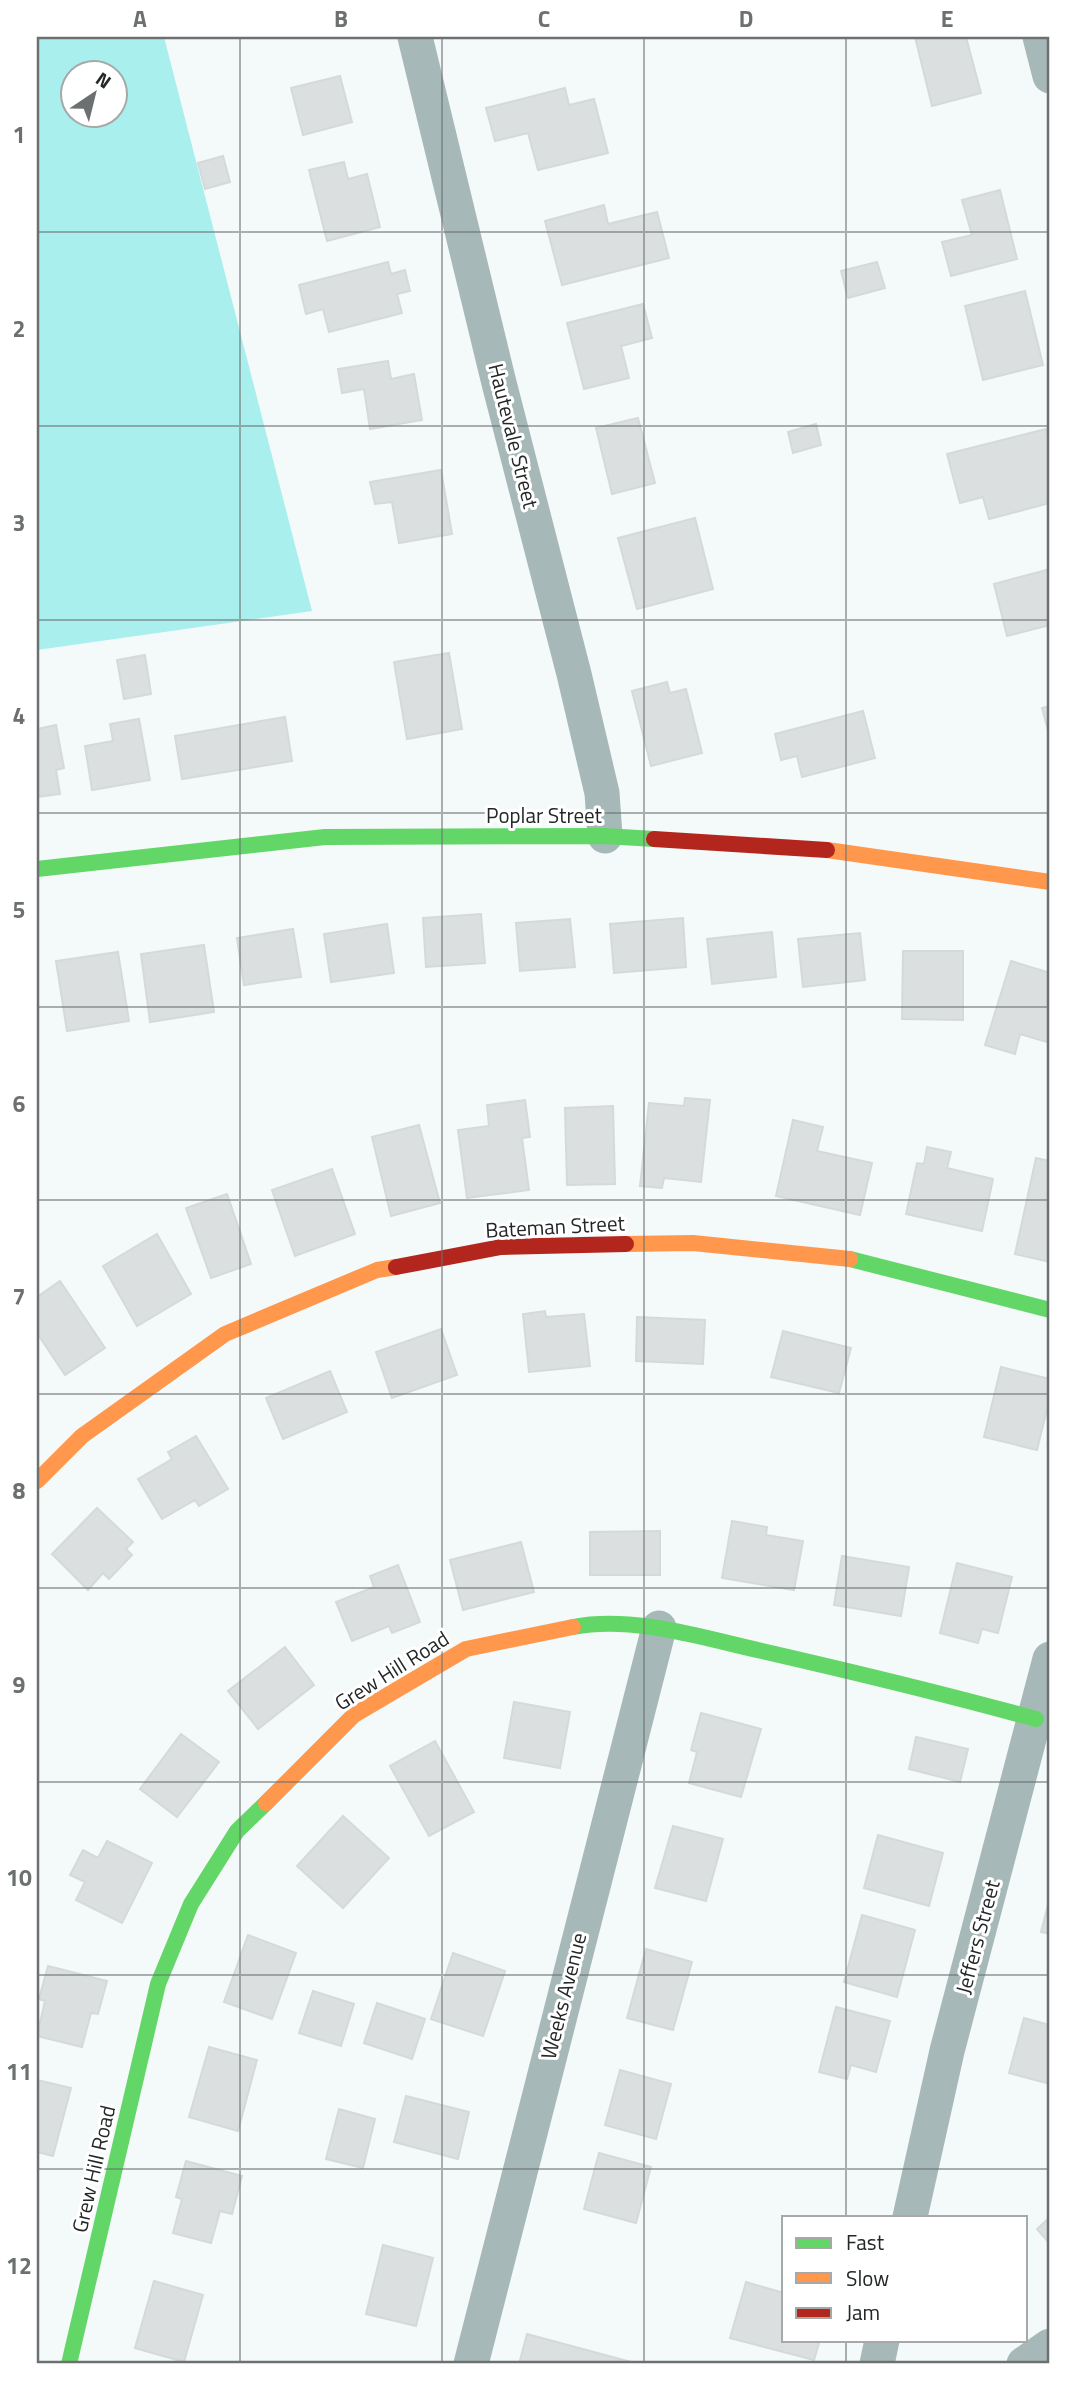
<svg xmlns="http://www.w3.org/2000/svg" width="1087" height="2401" viewBox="0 0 1087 2401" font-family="'Titillium Web',sans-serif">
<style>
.green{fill:#a9efee;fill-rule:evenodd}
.building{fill:#dbdfdf;stroke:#d5d9d9;stroke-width:2}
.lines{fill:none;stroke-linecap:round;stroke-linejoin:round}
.street{stroke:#a6b9b8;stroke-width:35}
.fast{stroke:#63d668;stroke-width:16}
.slow{stroke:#ff974d;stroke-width:16}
.jam{stroke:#b3261e;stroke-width:16}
.grid{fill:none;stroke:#6d7070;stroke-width:2;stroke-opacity:0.55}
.labels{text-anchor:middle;stroke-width:6;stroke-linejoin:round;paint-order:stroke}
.street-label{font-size:21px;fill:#242727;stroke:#fff}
.neatline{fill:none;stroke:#6d7070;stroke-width:2.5}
.grid-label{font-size:23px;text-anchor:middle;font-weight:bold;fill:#6d7070}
</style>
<rect width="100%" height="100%" fill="#f4f9f9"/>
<path class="green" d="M37,37H164L312,611L37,650ZM74,74H116V116H74Z"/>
<path class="building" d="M915,37H966L981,93L932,106Z
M340,76L352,122L303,135L291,88Z
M565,88L569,105L594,99L608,153L538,170L528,133L495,141L486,108Z
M223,156L230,182L205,189L198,163Z
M344,162L348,179L367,174L380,227L327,241L309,170Z
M1000,190L1017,259L951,276L942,242L972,235L962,200Z
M604,205L608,224L657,212L669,258L562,285L545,221Z
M388,262L391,274L405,270L410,291L397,294L402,313L329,332L323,309L306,314L299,285Z
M877,262L885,288L848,298L841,271Z
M1025,291L1043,365L983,380L965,306Z
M643,304L652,338L621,346L629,378L584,389L567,323Z
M388,361L391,379L414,374L422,420L370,429L364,389L342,393L338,369Z
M638,418L655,483L612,494L596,428Z
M816,424L821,445L793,453L788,432Z
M1046,429L1050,448V503L989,519L983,497L960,503L947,454Z
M441,470L452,534L399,543L392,502L375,504L370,482Z
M695,518L713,589L637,609L618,538Z
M1050,569V625L1007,636L994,584Z
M449,653L462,729L407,739L394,662Z
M145,655L151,694L124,699L117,660Z
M667,682L670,693L686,689L702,753L651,766L632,691Z
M1050,706V738L1042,708Z
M863,711L875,758L802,777L797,756L781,760L775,734Z
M285,717L292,761L182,779L175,736Z
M139,719L150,780L92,790L85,746L113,741L110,724Z
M56,725L64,768L56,770L60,794L37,797V729Z
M481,914L485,963L426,967L423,918Z
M683,918L686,967L614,973L610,924Z
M570,919L575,967L520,971L516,923Z
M387,924L394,973L331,982L324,934Z
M293,929L301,977L244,985L237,938Z
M772,932L776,977L712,984L707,939Z
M860,933L865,980L803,987L798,939Z
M204,945L214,1012L150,1022L141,954Z
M903,951H963V1020L902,1019Z
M118,952L129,1021L67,1031L56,961Z
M1011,961L1050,973V1043L1020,1034L1015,1054L985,1045Z
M685,1098L710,1100L701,1182L664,1178L662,1188L640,1186L649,1103L684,1106Z
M525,1100L530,1137L522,1138L529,1190L467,1198L458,1130L489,1126L487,1105Z
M613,1106L615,1184L567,1185L565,1108Z
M793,1120L823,1127L817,1151L872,1163L860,1215L776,1196Z
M419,1125L440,1203L391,1216L372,1137Z
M927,1147L951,1152L947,1168L993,1179L982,1231L906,1214L917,1163L924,1164Z
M1036,1158L1050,1161V1262L1015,1254Z
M332,1169L355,1234L295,1256L272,1190Z
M227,1194L251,1264L211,1278L186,1208Z
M157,1234L191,1294L137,1326L103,1266Z
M60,1281L105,1348L65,1375L37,1333V1297Z
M545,1311L546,1317L584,1314L590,1366L529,1372L523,1314Z
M637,1317L705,1320L703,1364L636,1361Z
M441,1329L457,1375L392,1398L376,1352Z
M783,1331L851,1348L839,1393L771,1377Z
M1001,1367L1050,1379V1397L1037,1450L984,1437Z
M330,1371L347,1412L283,1439L266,1398Z
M196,1436L228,1489L199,1506L195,1500L162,1519L138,1479L172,1459L168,1452Z
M97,1508L133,1542L126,1549L132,1555L109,1579L103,1573L88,1590L52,1554Z
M732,1521L767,1527L766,1535L803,1541L794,1590L722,1578Z
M660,1531V1575H590V1532Z
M521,1542L534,1592L463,1610L450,1560Z
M842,1556L909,1567L901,1616L834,1605Z
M957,1563L1012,1577L998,1633L982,1629L978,1643L940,1633Z
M398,1565L420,1622L392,1633L389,1626L352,1641L336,1602L374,1587L370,1576Z
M285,1647L314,1685L258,1729L228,1691Z
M514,1702L570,1712L560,1768L504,1758Z
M701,1713L761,1729L741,1797L689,1783L697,1752L691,1750Z
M181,1734L219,1762L177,1817L140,1789Z
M916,1737L968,1749L960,1782L909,1769Z
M435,1741L474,1812L429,1836L390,1766Z
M343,1816L389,1858L343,1908L297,1866Z
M673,1826L723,1839L706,1901L655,1888Z
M878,1835L943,1853L929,1906L864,1888Z
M107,1841L152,1863L122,1923L76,1900L85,1882L70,1875L83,1850L98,1858Z
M1050,1897V1934L1041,1932Z
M862,1915L915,1930L897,1997L844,1982Z
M248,1935L296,1953L272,2019L224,2002Z
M646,1949L692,1962L673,2030L627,2018Z
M453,1953L505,1971L483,2036L431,2019Z
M48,1966L107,1981L98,2014L91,2013L82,2047L37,2036L45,2001L39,1999Z
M313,1991L354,2004L341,2046L299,2033Z
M377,2003L425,2019L412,2059L364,2043Z
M836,2007L890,2021L876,2072L851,2065L847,2079L819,2072Z
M1024,2018L1050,2025V2084L1009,2073Z
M209,2047L257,2060L238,2131L189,2117Z
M620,2070L671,2084L656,2139L605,2125Z
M37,2080L71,2088L53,2156L37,2152Z
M406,2096L469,2112L458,2159L394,2142Z
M339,2109L375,2119L363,2168L326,2159Z
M599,2153L651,2167L636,2223L584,2209Z
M186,2161L242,2176L232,2214L220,2211L211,2243L173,2233L182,2199L176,2197Z
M1050,2217V2244L1037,2229Z
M383,2245L433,2258L416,2326L366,2314Z
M154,2281L203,2295L184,2362L135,2348Z
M746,2282L784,2293V2340H820L814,2360L730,2338Z
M527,2334L635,2363V2364H519Z"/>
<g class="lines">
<path class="street" d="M415,37L499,383L574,674L602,793L605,836
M1040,37L1050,76
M910,2217L947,2051L1050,1659
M471,2364L659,1628
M877,2364L882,2340
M1024,2364L1050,2346"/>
<path class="fast" d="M37,869L325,837L605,836L654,839
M850,1259L1050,1310
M573,1627C633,1615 703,1638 762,1651C854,1672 945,1694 1036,1719
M69,2364L158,1984L191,1904L237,1831L266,1803"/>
<path class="slow" d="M827,850L1050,882
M626,1244L693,1243L850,1259
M37,1481L82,1436L225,1334L377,1270L396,1267
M266,1803L354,1715L466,1649L573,1627"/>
<path class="jam" d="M654,839L827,850
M396,1267L501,1247L626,1244"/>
</g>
<path class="grid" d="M240,37V2364M442,37V2364M644,37V2364M846,37V2217M37,232H1050M37,426H1050M37,620H1050M37,813H1050M37,1007H1050M37,1200H1050M37,1394H1050M37,1588H1050M37,1782H1050M37,1975H1050M37,2169H1050M846,2340V2364"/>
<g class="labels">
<g class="street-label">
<text transform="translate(513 436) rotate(76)" y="7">Hautevale Street</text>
<text x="544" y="823">Poplar Street</text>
<text transform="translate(555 1227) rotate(-3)" y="7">Bateman Street</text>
<text transform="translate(392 1671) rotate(-32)" y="7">Grew Hill Road</text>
<text transform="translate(978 1937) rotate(-75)" y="7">Jeffers Street</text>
<text transform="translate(564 1996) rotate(-76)" y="7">Weeks Avenue</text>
<text transform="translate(94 2169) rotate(-77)" y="7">Grew Hill Road</text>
</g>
</g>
<rect width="1087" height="2401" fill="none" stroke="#ffffff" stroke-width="77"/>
<rect x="782" y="2216" width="245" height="126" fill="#ffffff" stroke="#a7a9a9" stroke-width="2"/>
<rect x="796" y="2238" width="35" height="10" fill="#63d668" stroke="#a7a9a9" stroke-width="2"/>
<text x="846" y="2250" font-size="21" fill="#242727">Fast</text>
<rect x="796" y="2273" width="35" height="10" fill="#ff974d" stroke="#a7a9a9" stroke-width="2"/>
<text x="846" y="2286" font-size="21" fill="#242727">Slow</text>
<rect x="796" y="2308" width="35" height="10" fill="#b3261e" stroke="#a7a9a9" stroke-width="2"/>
<text x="846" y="2320" font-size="21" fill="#242727">Jam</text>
<g transform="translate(94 94) rotate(35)"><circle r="33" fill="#ffffff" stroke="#a7a9a9" stroke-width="2"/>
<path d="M0-5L12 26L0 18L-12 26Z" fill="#6d7070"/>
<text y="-10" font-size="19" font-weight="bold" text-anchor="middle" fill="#242727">N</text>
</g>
<rect x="38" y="38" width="1010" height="2324" class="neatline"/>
<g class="grid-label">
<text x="140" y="27">A</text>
<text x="341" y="27">B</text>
<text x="544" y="27">C</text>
<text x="746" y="27">D</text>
<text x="947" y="27">E</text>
<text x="19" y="143">1</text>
<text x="19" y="337">2</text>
<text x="19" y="531">3</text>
<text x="19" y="724">4</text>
<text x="19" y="918">5</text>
<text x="19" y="1112">6</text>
<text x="19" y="1305">7</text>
<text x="19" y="1499">8</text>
<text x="19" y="1693">9</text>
<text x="19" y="1886">10</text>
<text x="19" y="2080">11</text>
<text x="19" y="2274">12</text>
</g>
</svg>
